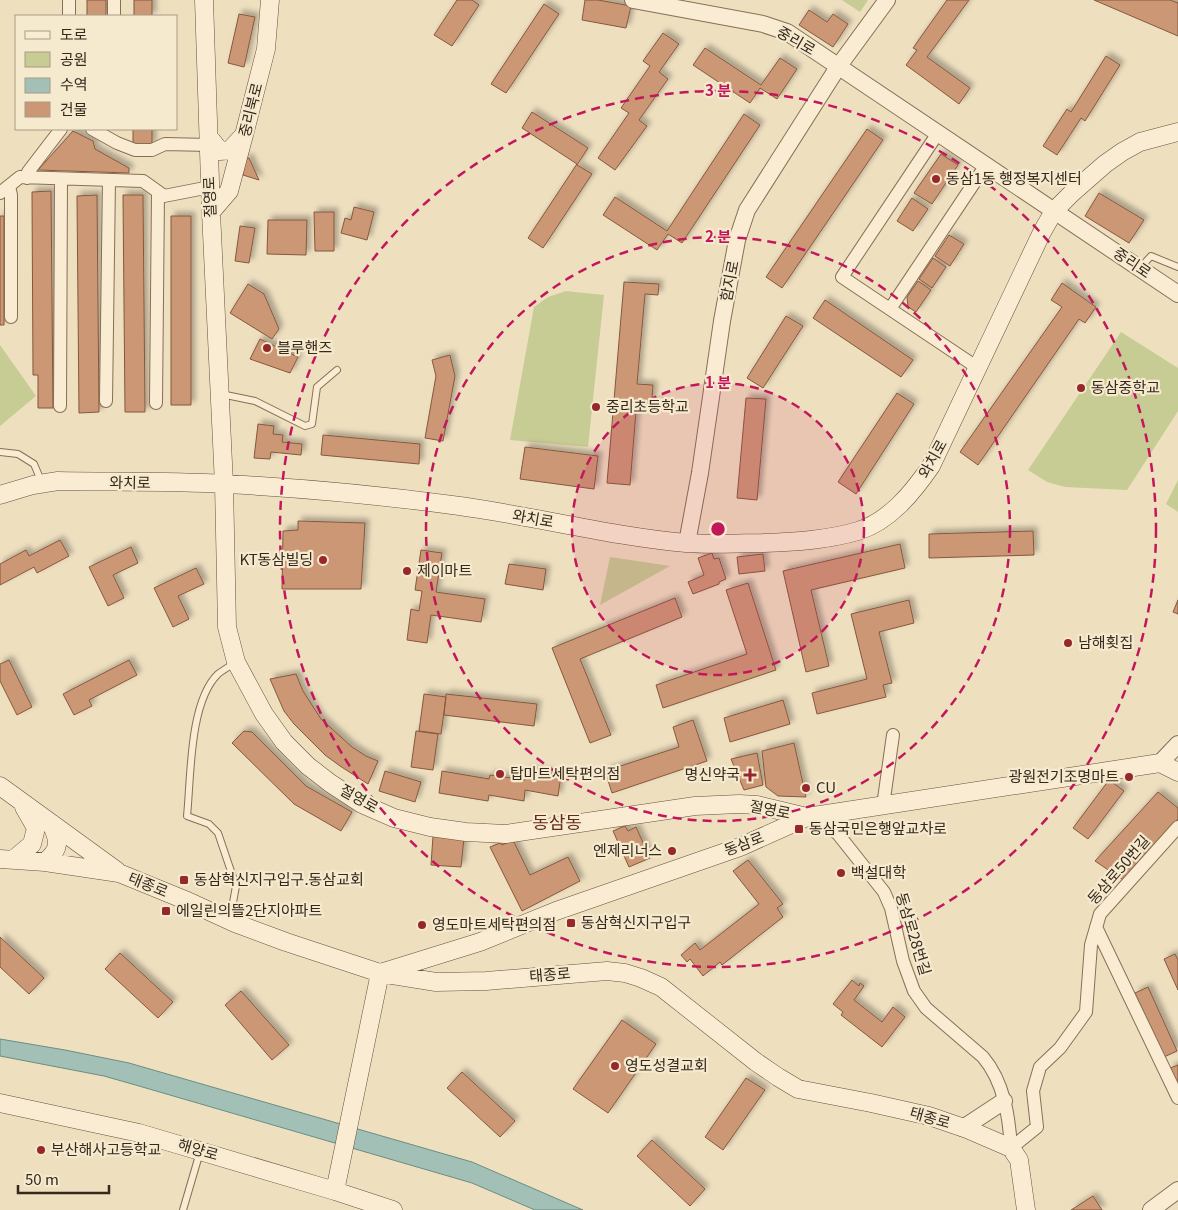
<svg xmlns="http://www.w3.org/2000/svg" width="1178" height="1210" viewBox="0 0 1178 1210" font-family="Georgia,'Noto Sans KR',serif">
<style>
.green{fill:#c6cc93}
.water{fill:#a2c0b6;stroke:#6a8d83}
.building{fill:#cc9774;stroke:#86583d;filter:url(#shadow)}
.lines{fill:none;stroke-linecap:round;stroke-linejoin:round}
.service-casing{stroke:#866f57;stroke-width:8}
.minor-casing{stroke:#866f57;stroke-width:14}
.tertiary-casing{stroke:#866f57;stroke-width:18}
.secondary-casing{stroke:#68503b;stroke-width:19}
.service{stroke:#f9ecd2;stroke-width:6}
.minor{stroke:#f9ecd2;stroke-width:12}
.tertiary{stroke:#f9ecd2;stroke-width:16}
.secondary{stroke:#f9ecd2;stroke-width:18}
.ring{fill:none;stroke:#c2185b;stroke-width:2.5;stroke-dasharray:9 6}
.poi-dot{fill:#96272b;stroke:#f5e9ce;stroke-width:2}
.labels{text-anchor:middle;stroke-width:4.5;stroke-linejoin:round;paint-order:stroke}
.street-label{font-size:15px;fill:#36281c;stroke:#f5e9ce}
.poi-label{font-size:15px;fill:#36281c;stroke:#f5e9ce;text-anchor:start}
.quarter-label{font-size:18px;fill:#63281b;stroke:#f5e9ce}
.centre{fill:#c2185b;stroke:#f5e9ce;stroke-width:2.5}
.ring-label{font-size:15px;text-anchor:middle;font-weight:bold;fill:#c2185b;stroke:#f5e9ce;stroke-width:4.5;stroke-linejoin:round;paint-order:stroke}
</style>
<defs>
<filter id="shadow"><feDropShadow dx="4" dy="-4" stdDeviation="2.5" flood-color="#0004"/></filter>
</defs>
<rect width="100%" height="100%" fill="#eedfbf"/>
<path class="green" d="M842,0H868L860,12Z
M566,291L604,295L588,447L510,440L534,307L548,297Z
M1121,332L1178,368V411L1127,490L1065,487L1047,482L1028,470Z
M0,345L36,396L0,426Z
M1178,480V512L1166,504Z
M610,557L670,566L600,605Z"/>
<path class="water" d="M0,1039L65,1050L129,1063L472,1162L583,1210H535L472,1183L139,1086L104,1076L0,1056Z"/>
<path class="building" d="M87,0H106V16H87Z
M134,0H152V16H134Z
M457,0H472L479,5L452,46L434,35Z
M585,0H598L631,6L626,28L582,20Z
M947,0H969L927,57L970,88L959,104L906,65L917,50L913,48Z
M1094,0H1170L1178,3V36Z
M544,4L559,14L506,93L491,84Z
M809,10L827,22L833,14L848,24L833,47L799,25Z
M239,14L255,17L244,67L228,63Z
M663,33L679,44L659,72L668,79L639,120L647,126L615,170L598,158L629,113L621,108L650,66L643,61Z
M705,48L761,85L780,58L797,69L777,99L760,88L750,103L693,65Z
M1106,56L1120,65L1085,121L1081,118L1057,155L1043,146L1067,109L1071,112Z
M532,112L588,148L577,165L592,174L543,248L528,238L577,164L522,128Z
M744,114L760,125L682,243L668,234L657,250L603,215L615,197L667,231Z
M133,129H152V146H133Z
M867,129L883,140L782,288L766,277Z
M73,131L93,141L95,149L129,168V173L38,170Z
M941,154L958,165L932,204L914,193Z
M245,158H249L259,180L243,175Z
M51,191L53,408H38V375H33L32,192Z
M1099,193L1144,220L1129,243L1085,216Z
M97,195L99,412L79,413L77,196Z
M123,195H143L145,412H125Z
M912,198L928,209L913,231L897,221Z
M354,207L374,212L367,240L341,233L345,218L351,220Z
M314,212H334V251H315Z
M0,216H4V325H0Z
M171,216H191V405H171Z
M268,220H307L306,255L267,254Z
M240,226L255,228L249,263L235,261Z
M949,235L964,244L950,266L935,256Z
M933,258L946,267L932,288L919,279Z
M918,281L931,290L916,312L908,307L907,297Z
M624,282L659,284L658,295L645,294L637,384L653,385L651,412L636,411L630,485L607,483Z
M1062,283L1096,307L1085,323L1079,319L978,465L960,452L1062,307L1051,300Z
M248,284L264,294L279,329L272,339L230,313Z
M825,300L913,360L901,377L813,318Z
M786,316L803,326L763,388L747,378Z
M260,339L298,357L290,373L250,359Z
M450,355L455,376L443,441L425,438L436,376L432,360Z
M897,393L914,404L856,494L838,482Z
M746,398L766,399L757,500L737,498Z
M258,424L274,426L273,434L283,435L282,442L302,444L301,455L271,452L270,459L254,458Z
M323,435L420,444L419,464L321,455Z
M525,447L598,456L594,489L520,479Z
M298,521L365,523L361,589H282L283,531L298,530Z
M1033,531L1034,555L929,558V534Z
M60,540L69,556L37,573L34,567L0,585V564L26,550L29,556Z
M900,544L905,568L811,590L829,666L806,672L783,571Z
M131,547L138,563L113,575L124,598L108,606L89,567Z
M421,550L442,553L436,592L485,599L481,622L431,615L427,643L407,640L411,609L419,611L422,591L415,590Z
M712,553L714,559L719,558L726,579L719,582V584L693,594L688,582L704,575L698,558Z
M763,554L765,571L739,574L737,557Z
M509,564L546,569L543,590L505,584Z
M196,568L204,584L178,596L189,619L173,627L154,588Z
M748,583L776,670L663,708L656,685L747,654L726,590Z
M675,598L682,617L580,659L611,735L590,743L552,648Z
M909,600L914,623L879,632L892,683L883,685L886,697L817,714L812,693L867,679L851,614Z
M1178,600V614L1173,612Z
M9,660L32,707L17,715L0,681V664Z
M129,660L137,675L89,700L92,706L74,715L63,694Z
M296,674L303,691L321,719L352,747L366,756L378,761L368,784L340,766L325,755L294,724L284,711L270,679Z
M424,694L446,697L441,734L419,731Z
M446,694L537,704L534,726L444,715Z
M783,700L790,724L730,742L724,718Z
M693,720L707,761L612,793L605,771L679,747L673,727Z
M244,731L252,732L306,786L352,812L341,831L294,804L232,743Z
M416,731L438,734L433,770L411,767Z
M794,743L806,797L778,796L766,787L762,751Z
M757,753L763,785L744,790L731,759Z
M527,770L561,775L558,796L525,790L524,801L489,795L488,801L439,793L442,771L489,779L490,775L525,780Z
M385,771L421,782L415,802L379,791Z
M1109,780L1124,791L1088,839L1073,828Z
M1158,792L1178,808V819L1123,880L1095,861Z
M625,826L628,831L636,827L650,858L629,867L613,831Z
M433,836L464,838L461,867L431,865Z
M513,840L530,875L568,857L580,881L522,911L490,847L500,843L502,845Z
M748,860L783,904L777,908L783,917L722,965L720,962L703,976L690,959L687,962L681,955L695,943L700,950L759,904L733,871Z
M0,937L44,978L29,994L0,967Z
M120,953L173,1002L158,1018L105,969Z
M1175,954L1178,960V990L1164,959Z
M852,980L859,986L860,983L864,986L854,1000L882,1022L893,1007L905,1017L882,1047L841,1015L843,1012L833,1004Z
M1148,987L1177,1051L1164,1057L1135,993Z
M241,991L289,1045L272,1060L225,1005Z
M622,1020L656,1044L608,1113L573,1089Z
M1178,1065V1087L1170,1068Z
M462,1072L515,1121L500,1137L447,1088Z
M746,1078L765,1090L723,1150L705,1137Z
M652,1140L705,1189L690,1206L637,1156Z
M1093,1196L1102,1210H1071Z"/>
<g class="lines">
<g class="service-casing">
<path id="service" d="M1140,268L1151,256L1178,267
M221,394L255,401L305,426L312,424L317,387L337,370
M0,452L18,454L34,464L42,483
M230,919L236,886L218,833L209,824L187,816C191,778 189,702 218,674C223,670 229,667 234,663
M183,1210L200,1152"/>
</g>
<g class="minor-casing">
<path id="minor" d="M114,0V16
M69,16V0
M92,129L117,143L135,150H152L165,144L209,145
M938,133L842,277L978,368
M27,178L28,172L61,129
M9,186L11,195V317
M0,193L20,177L143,181L164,196L210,187
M890,309L986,165
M106,401L109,180
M156,403L158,192
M60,406L61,179
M883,806L893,735
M808,818L825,824L838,834L884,892L891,908L903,961L914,991L926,1008L983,1057C1004,1082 1009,1116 1011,1148
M1096,927L1178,1098
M1011,1148L1037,1127L1033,1091L1040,1067L1060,1048L1086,1012L1091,945L1100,914L1178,827"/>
</g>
<g class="tertiary-casing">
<path id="tertiary" d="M633,0L763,24L787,32L1178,294
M687,543L700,473L722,321L737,240L747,210L838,67L887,0
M1160,763L1178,744
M963,1128L1004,1101
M1151,1210L1178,1190"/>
</g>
<g class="secondary-casing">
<path id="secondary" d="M204,0L211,212L224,484L227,627L236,662L264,714L284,742L308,766L330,783L362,804L394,818L430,827L466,832L506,834L695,806L739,804L757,805L807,817
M209,137L220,151L230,150L244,135
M211,212L229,191L244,135L266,49L270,0
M0,495L33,485L58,481C114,482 170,481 226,484C302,488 377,495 452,505C531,515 607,536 686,543C712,545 738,543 763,543C795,542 827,540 858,531C890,521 913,492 931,466L1042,232L1054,211L1073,192L1105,164L1122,152L1140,142L1178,132
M0,786L117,871
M0,859L45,862L119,873L185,900L235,923L286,942L380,973L436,982L486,981L607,971L625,973L641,978L661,987L756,1062L778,1077L798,1089L871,1103L929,1116L967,1129L1011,1148L1019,1160L1026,1210
M13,860L32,844L36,828L24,807
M45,862C61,849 59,841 51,823
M0,1103L139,1133L335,1191L393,1210
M335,1191L380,973L480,942L556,911L740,847L807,817L1160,763L1178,772"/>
</g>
<use href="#service" class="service"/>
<use href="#minor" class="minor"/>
<use href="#tertiary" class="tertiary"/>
<use href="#secondary" class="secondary"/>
</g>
<circle cx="718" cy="529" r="146" fill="#c2185b" fill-opacity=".12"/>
<g class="ring">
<circle cx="718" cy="529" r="146"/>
<circle cx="718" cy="529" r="292"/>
<circle cx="718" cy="529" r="438"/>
</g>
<g class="poi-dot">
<circle cx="936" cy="179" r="5"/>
<circle cx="267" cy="348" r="5"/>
<circle cx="1081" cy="388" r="5"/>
<circle cx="596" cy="407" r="5"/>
<circle cx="323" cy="560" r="5"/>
<circle cx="407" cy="571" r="5"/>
<circle cx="1068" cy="643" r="5"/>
<circle cx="500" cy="774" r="5"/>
<path d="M747.5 767.5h5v5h5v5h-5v5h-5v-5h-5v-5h5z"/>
<circle cx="1129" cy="777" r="5"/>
<circle cx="806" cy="788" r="5"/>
<rect x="794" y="824" width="10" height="10" rx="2.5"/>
<circle cx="672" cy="851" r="5"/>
<circle cx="841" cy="873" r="5"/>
<rect x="179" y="875" width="10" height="10" rx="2.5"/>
<rect x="161" y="906" width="10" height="10" rx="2.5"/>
<rect x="566" y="918" width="10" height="10" rx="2.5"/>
<circle cx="422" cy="925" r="5"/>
<circle cx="615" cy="1066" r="5"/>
<circle cx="41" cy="1150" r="5"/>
</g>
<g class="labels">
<g class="street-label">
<text transform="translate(796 41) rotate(30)" y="5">중리로</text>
<text transform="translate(251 110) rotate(-76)" y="5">중리북로</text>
<text transform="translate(210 197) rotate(-92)" y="5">절영로</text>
<text transform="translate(1132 263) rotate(34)" y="5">중리로</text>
<text transform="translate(730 281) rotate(-79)" y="5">함지로</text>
<text transform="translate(933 459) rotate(-61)" y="5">와치로</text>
<text transform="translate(130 483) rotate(1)" y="5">와치로</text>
<text transform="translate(533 519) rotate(10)" y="5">와치로</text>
<text transform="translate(359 799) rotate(29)" y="5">절영로</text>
<text transform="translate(770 810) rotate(11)" y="5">절영로</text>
<text transform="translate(744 844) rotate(-21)" y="5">동삼로</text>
<text transform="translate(1119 870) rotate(-49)" y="5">동삼로50번길</text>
<text transform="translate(148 885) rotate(22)" y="5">태종로</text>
<text transform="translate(913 934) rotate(73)" y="5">동삼로28번길</text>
<text transform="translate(550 975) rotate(-5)" y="5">태종로</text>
<text transform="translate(930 1118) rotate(16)" y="5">태종로</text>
<text transform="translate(198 1150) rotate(16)" y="5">해양로</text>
</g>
<g class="poi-label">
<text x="946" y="184">동삼1동 행정복지센터</text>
<text x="277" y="353">블루핸즈</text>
<text x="1091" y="393">동삼중학교</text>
<text x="606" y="412">중리초등학교</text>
<text x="313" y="565" text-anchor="end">KT동삼빌딩</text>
<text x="417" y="576">제이마트</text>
<text x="1078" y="648">남해횟집</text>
<text x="510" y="779">탑마트세탁편의점</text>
<text x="740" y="780" text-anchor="end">명신약국</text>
<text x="1119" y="782" text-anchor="end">광원전기조명마트</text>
<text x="816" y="793">CU</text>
<text x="809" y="834">동삼국민은행앞교차로</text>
<text x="662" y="856" text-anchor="end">엔제리너스</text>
<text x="851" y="878">백설대학</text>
<text x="194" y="885">동삼혁신지구입구.동삼교회</text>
<text x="176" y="916">에일린의뜰2단지아파트</text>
<text x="581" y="928">동삼혁신지구입구</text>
<text x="432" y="930">영도마트세탁편의점</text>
<text x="625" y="1071">영도성결교회</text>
<text x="51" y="1155">부산해사고등학교</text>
</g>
<g class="quarter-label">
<text x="557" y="829">동삼동</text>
</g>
</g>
<circle cx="718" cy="529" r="8" class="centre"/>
<g class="ring-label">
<text x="718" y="96">3 분</text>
<text x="718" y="242">2 분</text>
<text x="718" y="388">1 분</text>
</g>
<rect x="15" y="15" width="162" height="115" fill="#f5e9ce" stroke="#a99c87"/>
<rect x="25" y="31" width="25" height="8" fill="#f9ecd2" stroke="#a99c87"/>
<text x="60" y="40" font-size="15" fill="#36281c">도로</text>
<rect x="25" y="52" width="25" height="15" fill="#c6cc93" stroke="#a99c87"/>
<text x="60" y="65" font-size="15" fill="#36281c">공원</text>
<rect x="25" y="78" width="25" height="15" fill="#a2c0b6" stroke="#a99c87"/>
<text x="60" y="90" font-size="15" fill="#36281c">수역</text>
<rect x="25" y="102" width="25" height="15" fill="#cc9774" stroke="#a99c87"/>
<text x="60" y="115" font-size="15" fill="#36281c">건물</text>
<path d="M18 1185v8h91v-8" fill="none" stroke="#36281c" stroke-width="2.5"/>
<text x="25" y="1185" font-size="15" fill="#36281c" stroke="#f5e9ce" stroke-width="4" paint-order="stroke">50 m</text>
</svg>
